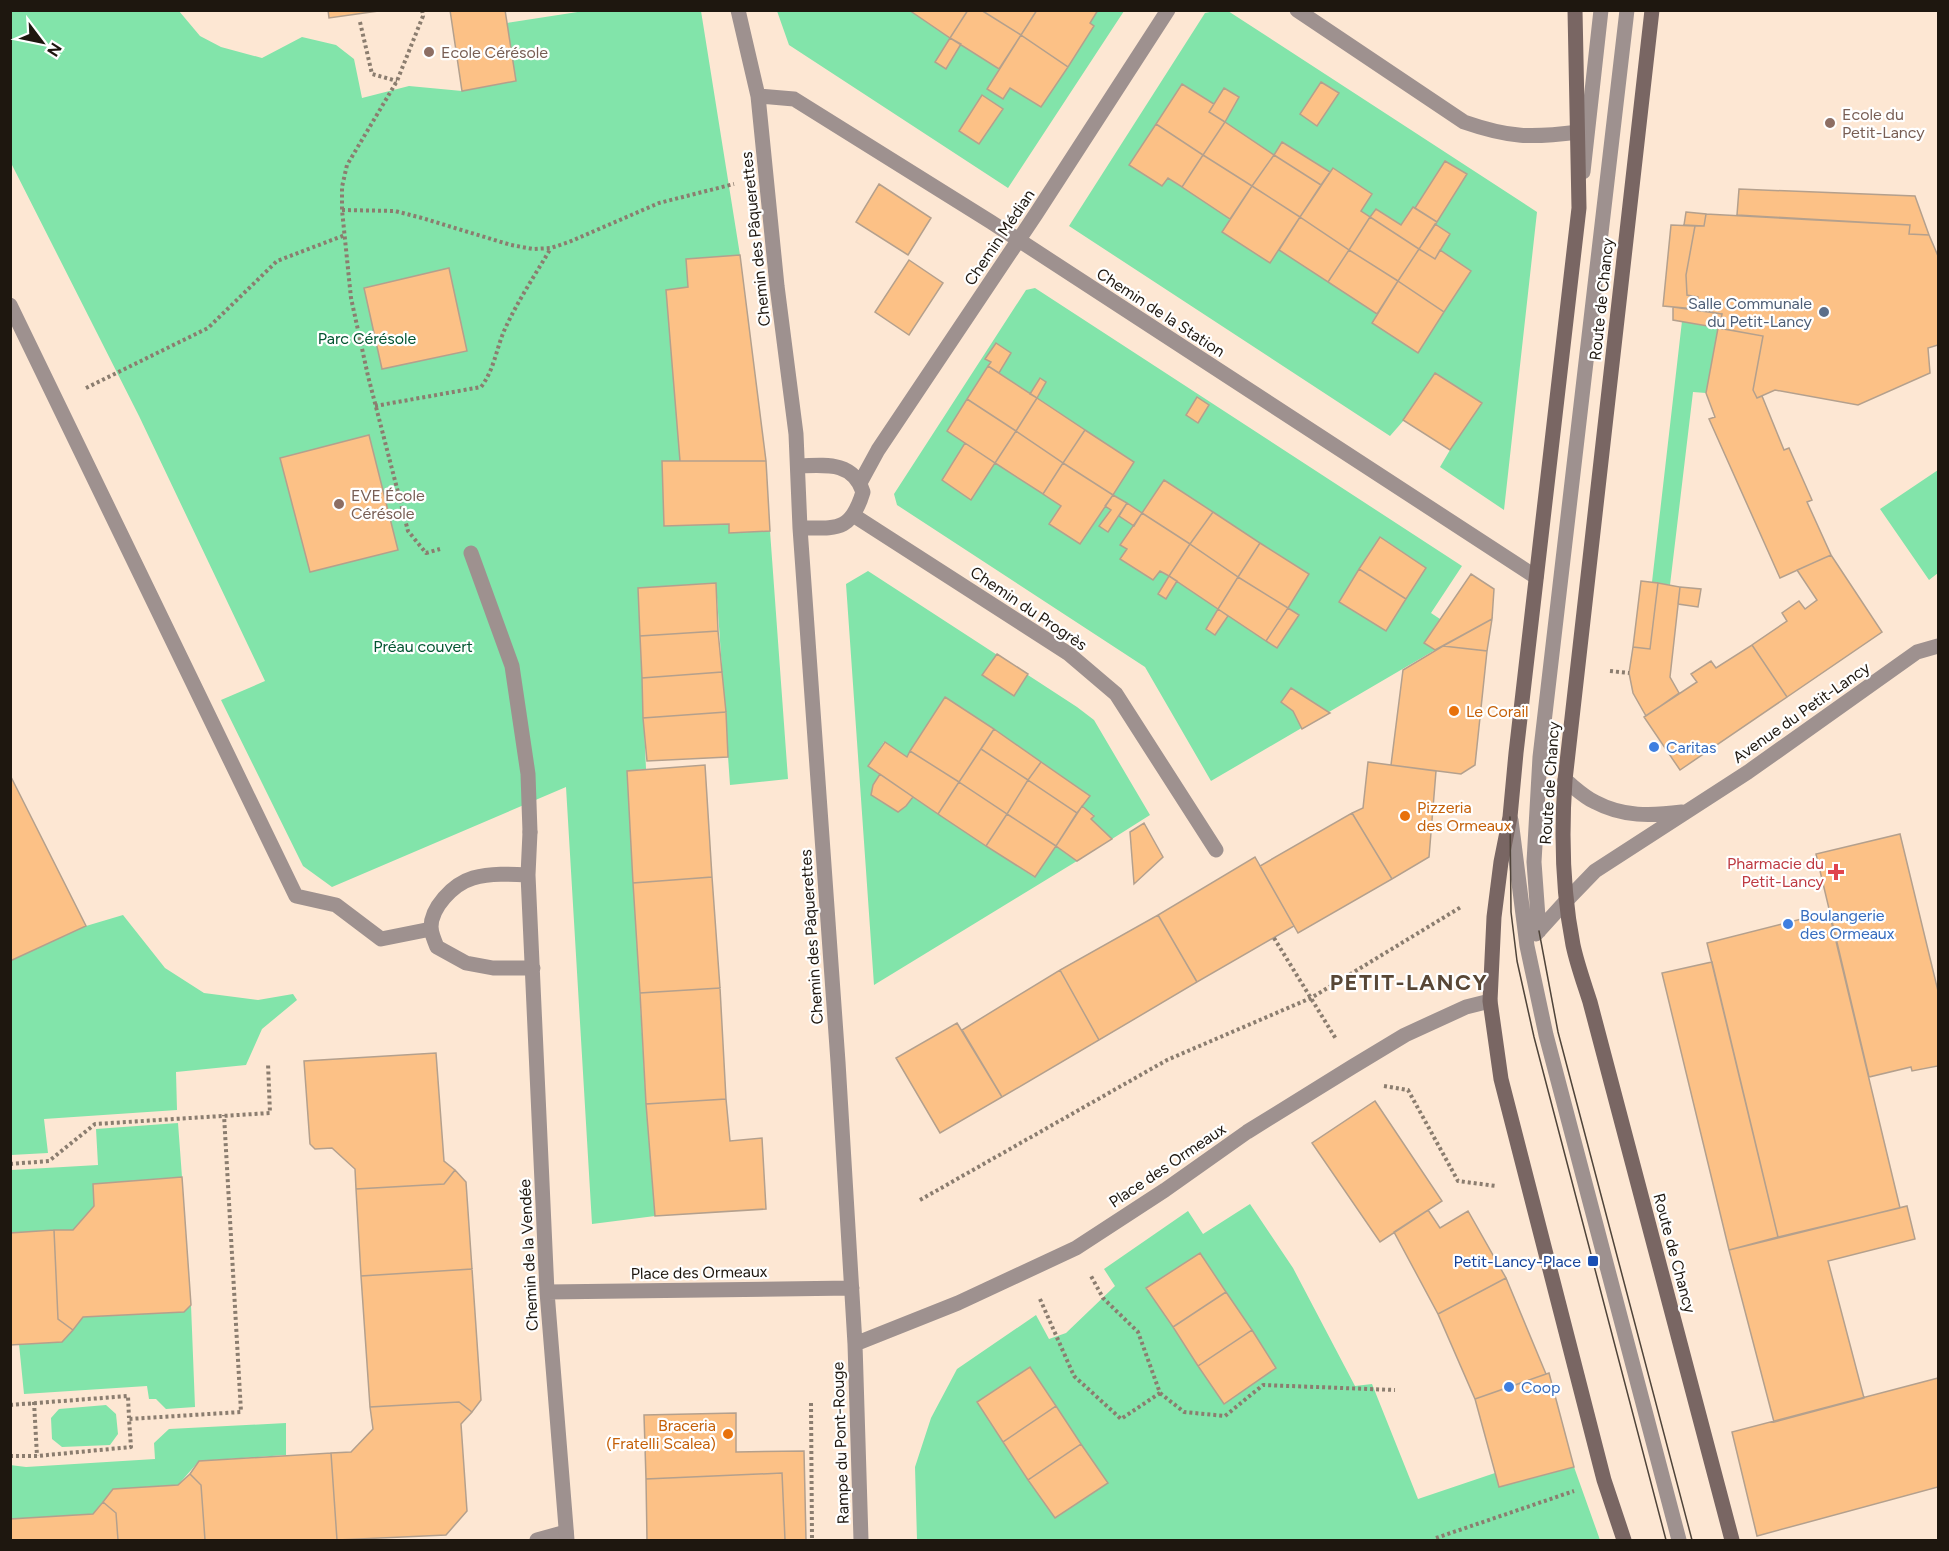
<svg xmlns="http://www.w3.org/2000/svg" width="1949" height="1551" viewBox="0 0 1949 1551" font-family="Figtree,sans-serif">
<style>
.green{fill:#82e4aa}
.building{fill:#fcc186;stroke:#b4a08d;stroke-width:1.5}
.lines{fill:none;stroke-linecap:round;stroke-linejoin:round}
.path{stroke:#8b7d6f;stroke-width:4;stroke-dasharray:3 3;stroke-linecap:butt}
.service{stroke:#9e918f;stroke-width:15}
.pedestrian{stroke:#9e918f;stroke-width:15}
.minor{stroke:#9e918f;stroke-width:15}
.secondary{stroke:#796663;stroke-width:15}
.tram{stroke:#4f443a;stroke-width:1.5}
.education-dot{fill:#8d6e63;stroke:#fff;stroke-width:2}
.service-dot{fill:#5c6f8a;stroke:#fff;stroke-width:2}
.food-dot{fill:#e8710a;stroke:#fff;stroke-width:2}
.shop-dot{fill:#3f7fe0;stroke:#fff;stroke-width:2}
.health-dot{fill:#e0444e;stroke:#fff;stroke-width:2}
.transit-dot{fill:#1a4fb4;stroke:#fff;stroke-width:2}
.labels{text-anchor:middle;stroke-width:4.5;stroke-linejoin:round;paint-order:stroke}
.education-label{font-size:16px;fill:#785e54;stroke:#fff;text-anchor:start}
.street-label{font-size:16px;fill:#1e170f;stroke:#fff}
.service-label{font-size:16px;fill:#4e5e75;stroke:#fff;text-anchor:end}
.park-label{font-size:16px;fill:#025531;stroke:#fff}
.food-label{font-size:16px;fill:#c56008;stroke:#fff;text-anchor:start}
.shop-label{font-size:16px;fill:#366cbe;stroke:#fff;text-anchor:start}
.health-label{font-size:16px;fill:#be3a42;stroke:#fff;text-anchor:end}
.transit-label{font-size:16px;fill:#164399;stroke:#fff;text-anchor:end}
.district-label{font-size:22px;font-weight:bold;letter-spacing:1.5px;fill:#584736;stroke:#fff}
</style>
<rect width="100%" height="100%" fill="#fde7d3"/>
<path class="green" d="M11,11H179L200,36L221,47L262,58L302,37L336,45L354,59L362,98L409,86L462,91L516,81L507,23L584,11H701L740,255L688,287L680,461H662L664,526L729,524L730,533L770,531L788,779L730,785L716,583L638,588L646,769L627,771L646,1104L655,1216L592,1224L566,787L332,887L303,866L221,700L265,681L139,416L11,163Z
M777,11H1124L1008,188L789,45Z
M1215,11H1228L1537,212L1504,510L1440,467L1450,450L1404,420L1390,436L1069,226L1205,13Z
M1035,288L1462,566L1431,613L1440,619L1424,643L1435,650L1211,781L1145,667L897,505L894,494L1026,290Z
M1682,321L1718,328L1706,393L1693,392L1670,585L1652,582Z
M1938,470V573L1929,580L1880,509Z
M868,571L1077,707L1094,720L1150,815L1112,839L1091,819L1094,815L1082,806L1089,796L945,698L907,757L884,742L868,766L880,774L872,795L898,812L906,806L913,797L1034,877L1056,846L1077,861L874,985L846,584Z
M123,915L165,968L204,993L258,1000L293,994L297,1000L262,1029L246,1065L176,1072L177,1110L44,1119L48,1153L11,1155L10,961L86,926Z
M178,1123L182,1177L93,1184L94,1206L73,1230L11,1233V1170L98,1165L96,1129Z
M1250,1204L1293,1268L1355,1386L1372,1384L1418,1499L1495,1473L1499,1487L1574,1467L1600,1540H917L915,1467L931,1418L957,1369L1036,1315L1049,1339L1066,1333L1115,1286L1104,1269L1188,1211L1203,1234Z
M191,1305L195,1407L166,1409L156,1399H149L147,1386L24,1394L19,1344L62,1342L83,1317L183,1312Z
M106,1405L116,1414L118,1434L110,1445L62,1447L52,1439L51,1418L59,1409Z
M286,1423V1455L199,1461L178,1485L113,1489L93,1514L11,1519L10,1465L26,1467L155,1459L154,1443L169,1429Z"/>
<path class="building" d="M328,10H378V11L329,18Z
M450,10H505L516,81L462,91Z
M909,10H968L950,38Z
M968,10H981L1021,35L999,69L950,38Z
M981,10H1037L1021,35Z
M1037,10H1098L1090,23L1094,26L1068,67L1021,35Z
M1021,35L1068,67L1041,107L1010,88L1003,99L987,89Z
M950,38L961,44L946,69L935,62Z
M1321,82L1339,93L1317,126L1300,114Z
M1182,84L1214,104L1209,112L1225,122L1203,155L1156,124Z
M1224,88L1239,97L1225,122L1209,112Z
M982,95L1003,109L979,144L959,131Z
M1225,122L1274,155L1252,186L1203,155Z
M1156,124L1203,155L1182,187L1168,178L1162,186L1129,165Z
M1282,142L1330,172L1321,185L1274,155Z
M1203,155L1252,186L1230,219L1182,187Z
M1274,155L1321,185L1300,217L1252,186Z
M1445,161L1467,174L1437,222L1415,208Z
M1333,168L1372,194L1361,211L1370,217L1349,250L1300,217Z
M879,184L931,218L908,255L856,222Z
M1252,186L1300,217L1270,263L1222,232Z
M1739,189L1915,196L1929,235L1909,234L1910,225L1737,215Z
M1413,207L1437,222L1419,249L1370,217L1376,209L1401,225Z
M1686,212L1706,214L1704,226L1684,225Z
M1706,214L1910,225L1909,234L1929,235L1938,256V345L1928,348L1930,373L1858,405L1775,390L1757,398L1753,390L1763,336L1719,328L1722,314L1696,309L1698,297L1687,295L1686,275L1695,226H1704Z
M1300,217L1349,250L1328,282L1279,250Z
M1370,217L1419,249L1398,281L1349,250Z
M1435,224L1450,234L1435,259L1419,249Z
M1671,225L1695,226L1686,275L1687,295L1698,297L1696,309L1663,306Z
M1419,249L1435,259L1440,250L1471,271L1444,312L1398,281Z
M1349,250L1398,281L1377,314L1328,282Z
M740,255L766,461H680L666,290L688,287L686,259Z
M909,260L943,283L909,335L875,312Z
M449,268L467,351L382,369L364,288Z
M1398,281L1444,312L1418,353L1372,323Z
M1673,307L1722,314L1719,328L1673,320Z
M1718,328L1763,336L1753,390L1757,398L1762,396L1784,450L1789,448L1812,500L1807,502L1831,555L1780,578L1709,419L1715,417L1706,393Z
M996,343L1011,353L999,373L988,366L991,362L985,359Z
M988,366L1037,398L1016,431L967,399Z
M1435,373L1482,403L1450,450L1403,420Z
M1040,378L1046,382L1037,398L1030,394Z
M1197,397L1209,405L1198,423L1186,415Z
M1037,398L1085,430L1063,463L1016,431Z
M967,399L1016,431L995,463L947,431Z
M1085,430L1134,462L1113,495L1063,463Z
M1016,431L1063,463L1043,494L995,463Z
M369,435L398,550L310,572L280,458Z
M965,443L995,463L971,500L942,480Z
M662,461H766L770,531L729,533V524L664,526Z
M1063,463L1113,495L1080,544L1049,524L1061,506L1043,494Z
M1164,480L1213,512L1190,544L1142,513Z
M1113,495L1127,503L1108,532L1099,526L1111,510L1105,506Z
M1127,503L1142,513L1134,526L1119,516Z
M1213,512L1260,543L1238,577L1190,544Z
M1142,513L1190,544L1169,576L1160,571L1153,580L1120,559L1127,549L1120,545Z
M1380,537L1426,568L1406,599L1359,569Z
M1260,543L1309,574L1288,608L1238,577Z
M1190,544L1238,577L1218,609L1169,576Z
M1831,555L1882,632L1787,697L1752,645L1787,621L1782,613L1799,601L1805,609L1817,600L1797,570Z
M1359,569L1406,599L1386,631L1339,602Z
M1471,574L1494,589L1492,619L1435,650L1424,643Z
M1169,576L1177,581L1166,599L1158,594Z
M1238,577L1288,608L1266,641L1218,609Z
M1641,581L1658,583L1650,649L1633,647Z
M716,583L718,631L640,636L638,588Z
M1658,583L1680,587L1670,677L1679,693L1646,716L1633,693L1629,673L1633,647L1650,649Z
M1680,587L1701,589L1698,607L1678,604Z
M1288,608L1299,615L1277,648L1266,641Z
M1218,609L1228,616L1215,635L1206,629Z
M1492,619L1487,651L1443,646Z
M718,631L722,672L642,678L640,636Z
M1752,645L1787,697L1680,770L1644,717L1697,682L1691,674L1711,661L1716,668Z
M1443,646L1487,651L1475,765L1461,774L1391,765L1403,670Z
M997,654L1028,674L1014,696L982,675Z
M722,672L726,712L643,718L642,678Z
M1291,688L1330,713L1302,729L1293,711L1281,702Z
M945,697L994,729L959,782L910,751Z
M726,712L728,757L647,761L643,718Z
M994,729L1041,762L1028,780L981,749Z
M885,742L907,757L910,751L959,782L938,814L868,766Z
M981,749L1028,780L1007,814L959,782Z
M1041,762L1090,796L1077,813L1028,780Z
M1368,762L1436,771L1429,857L1392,879L1352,813L1363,808Z
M705,765L712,877L633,883L627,771Z
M880,774L913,797L906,806L898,812L871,795L873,785Z
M10,775L86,926L10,961Z
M1028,780L1077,813L1056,846L1007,814Z
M959,782L1007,814L986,846L938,814Z
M1082,806L1094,816L1091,819L1112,839L1077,861L1056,846Z
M1352,813L1392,879L1298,933L1260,866Z
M1007,814L1056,846L1035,877L986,846Z
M1144,823L1163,857L1134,884L1130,832Z
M1900,834L1938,991V1066L1912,1071L1911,1067L1869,1077L1816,854Z
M1255,857L1294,926L1197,982L1158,915Z
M712,877L720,988L640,993L633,883Z
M1829,912L1900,1208L1778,1237L1707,943Z
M1158,915L1197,982L1099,1040L1060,970Z
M1712,962L1778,1237L1729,1250L1662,973Z
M1060,970L1099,1040L1002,1097L962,1030Z
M720,988L726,1099L646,1104L640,993Z
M957,1023L1002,1097L940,1133L896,1058Z
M436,1053L444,1161L455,1170L444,1184L356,1189L355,1169L332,1148L315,1149L310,1144L304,1061Z
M726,1099L730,1141L762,1138L766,1209L655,1216L646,1104Z
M1375,1101L1442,1201L1380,1242L1312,1143Z
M455,1170L466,1182L472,1269L361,1276L356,1189L444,1184Z
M182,1177L191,1305L184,1312L83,1317L73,1330L58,1319L54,1230H73L94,1206L93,1184Z
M1907,1206L1915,1239L1828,1261L1864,1398L1774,1422L1729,1250Z
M1428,1210L1440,1228L1468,1211L1506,1278L1438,1314L1394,1232Z
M54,1230L58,1319L73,1330L62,1342L10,1345V1233Z
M1200,1253L1226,1292L1173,1327L1146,1288Z
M472,1269L481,1400L472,1412L459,1402L370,1407L361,1276Z
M1506,1278L1546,1374L1475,1399L1438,1314Z
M1226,1292L1252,1330L1198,1366L1173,1327Z
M1252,1330L1276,1368L1224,1404L1198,1366Z
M1030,1367L1056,1406L1003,1442L977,1402Z
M1549,1373L1574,1467L1499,1487L1475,1399Z
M1938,1378V1487L1757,1536L1732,1432Z
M459,1402L472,1412L461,1424L467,1511L446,1535L337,1540L331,1453L351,1452L373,1429L370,1407Z
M1056,1406L1081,1444L1028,1480L1003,1442Z
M736,1413V1452L804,1451L806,1540H785L782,1473L646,1479L644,1415Z
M1081,1444L1108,1483L1055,1518L1028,1480Z
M331,1453L337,1540H205L201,1485L190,1474L199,1461Z
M782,1473L785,1540H647L646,1479Z
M190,1474L201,1485L205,1540H118L116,1513L103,1502L113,1489L178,1485Z
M103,1502L116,1513L118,1540H10V1519L93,1514Z"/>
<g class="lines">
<path class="path" d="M422,10L423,16L397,81L347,165L342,187V210L351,298L368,376L408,531L426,553L440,549
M360,22L372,74L397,81
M342,210L395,211L422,218L511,245L533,249L551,248L569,242L659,203L734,184
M86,388L208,328L277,261L345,235
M375,406L481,387C494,370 496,350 504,331C517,302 535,275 551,248
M1610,671L1629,673
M1274,938L1336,1039
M1384,1086L1408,1090L1458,1181L1496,1186
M10,1164L49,1161L95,1124L270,1113L268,1063
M920,1200L1167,1060L1311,998L1461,907
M1040,1299L1074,1376L1121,1419L1160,1393L1138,1332L1103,1298L1091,1276
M1160,1393L1184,1412L1225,1416L1263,1385L1395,1390
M34,1402L37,1456
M811,1403L812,1540
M10,1405L128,1396L129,1418
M10,1456H37L131,1447L129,1419L241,1412L224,1115
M1436,1538L1574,1491"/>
<path class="service" d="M1583,172L1601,10
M10,305L296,896L336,905L381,939L431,929
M1511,820L1527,946L1546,1035L1679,1540
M1539,931L1534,862L1540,757L1627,10
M1536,934L1566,901"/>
<path class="pedestrian" d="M471,553L512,666L528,774L530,832
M537,1540L566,1532"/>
<path class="minor" d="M738,10L758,96L777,286L796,434L800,528L838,1062L855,1344L861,1540
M1297,10L1464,122C1510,138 1531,138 1579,132
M758,96L794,99L991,222L1536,577
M798,466C825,465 853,461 863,492C851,532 837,528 800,528
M860,483L878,450L1036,214L1168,10
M853,515L1069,654L1116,694L1216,850
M1565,780C1574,787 1584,797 1595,802C1623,817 1651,816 1682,812
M530,832L528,875L547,1292L567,1540
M528,875C510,874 491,873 473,878C453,884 430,908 431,929C432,935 435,942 437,947L466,963L493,968H533
M1566,901L1595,871L1748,772L1917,652L1938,646
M547,1292L852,1288
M855,1344L958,1303L1076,1248L1165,1190L1247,1132L1352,1067L1405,1035L1466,1007L1490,1001"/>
<path class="secondary" d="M1575,10L1579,208L1516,753L1510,817L1501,862L1494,917L1490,1001L1501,1079L1604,1480L1624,1540
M1652,10L1565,780C1561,837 1562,889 1573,945C1577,964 1584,983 1590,1002L1732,1540"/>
<path class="tram" d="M1510,817L1511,912L1517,961L1534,1037L1666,1540
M1539,931L1558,1032L1692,1540"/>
</g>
<g class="education-dot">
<circle cx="429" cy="52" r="6"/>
<circle cx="1830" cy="123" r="6"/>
<circle cx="339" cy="504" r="6"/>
</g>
<circle class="service-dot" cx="1824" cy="312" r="6"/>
<g class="food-dot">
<circle cx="1454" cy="711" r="6"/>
<circle cx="1405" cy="816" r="6"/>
<circle cx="728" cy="1434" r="6"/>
</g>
<g class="shop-dot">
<circle cx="1654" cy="747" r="6"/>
<circle cx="1788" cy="924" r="6"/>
<circle cx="1509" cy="1387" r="6"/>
</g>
<path class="health-dot" d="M1833 863h6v6h6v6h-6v6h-6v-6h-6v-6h6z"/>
<rect class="transit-dot" x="1587" y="1255" width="12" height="12" rx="3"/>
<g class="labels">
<g class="education-label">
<text x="441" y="58">Ecole Cérésole</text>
<text x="1842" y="120">Ecole du<tspan x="1842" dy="18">Petit-Lancy</tspan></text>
<text x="351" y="501">EVE École<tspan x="351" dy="18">Cérésole</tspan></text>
</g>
<g class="street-label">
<text transform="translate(999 237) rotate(-56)" y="6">Chemin Médian</text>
<text transform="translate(755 239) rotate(-96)" y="6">Chemin des Pâquerettes</text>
<text transform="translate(1601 299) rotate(-84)" y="6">Route de Chancy</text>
<text transform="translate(1161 312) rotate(33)" y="6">Chemin de la Station</text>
<text transform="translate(1029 608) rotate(34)" y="6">Chemin du Progrès</text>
<text transform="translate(1801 712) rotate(-35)" y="6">Avenue du Petit-Lancy</text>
<text transform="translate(1549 783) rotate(-86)" y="6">Route de Chancy</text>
<text transform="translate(811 937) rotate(-94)" y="6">Chemin des Pâquerettes</text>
<text transform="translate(1167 1165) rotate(-34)" y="6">Place des Ormeaux</text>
<text transform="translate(1675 1253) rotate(75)" y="6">Route de Chancy</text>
<text transform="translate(528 1255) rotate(-93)" y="6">Chemin de la Vendée</text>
<text transform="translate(699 1272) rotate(-1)" y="6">Place des Ormeaux</text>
<text transform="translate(840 1443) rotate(-92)" y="6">Rampe du Pont-Rouge</text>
</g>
<g class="service-label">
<text x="1812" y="309">Salle Communale<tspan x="1812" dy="18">du Petit-Lancy</tspan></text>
</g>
<g class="park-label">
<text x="367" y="344">Parc Cérésole</text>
<text x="423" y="652">Préau couvert</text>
</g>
<g class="food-label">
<text x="1466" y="717">Le Corail</text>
<text x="1417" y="813">Pizzeria<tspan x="1417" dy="18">des Ormeaux</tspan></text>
<text x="716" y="1431" text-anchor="end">Braceria<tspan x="716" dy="18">(Fratelli Scalea)</tspan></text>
</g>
<g class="shop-label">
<text x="1666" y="753">Caritas</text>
<text x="1800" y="921">Boulangerie<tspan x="1800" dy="18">des Ormeaux</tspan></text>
<text x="1521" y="1393">Coop</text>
</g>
<g class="health-label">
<text x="1824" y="869">Pharmacie du<tspan x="1824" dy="18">Petit-Lancy</tspan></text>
</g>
<g class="transit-label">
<text x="1581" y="1267">Petit-Lancy-Place</text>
</g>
<g class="district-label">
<text x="1409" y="990">PETIT-LANCY</text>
</g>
</g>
<rect width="1949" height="1551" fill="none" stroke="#1e170f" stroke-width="24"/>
<g transform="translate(42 42) rotate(122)" stroke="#ffffff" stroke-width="4.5" paint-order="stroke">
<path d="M0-4.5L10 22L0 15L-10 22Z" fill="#1e170f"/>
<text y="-9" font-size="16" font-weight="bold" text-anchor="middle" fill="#1e170f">N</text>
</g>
</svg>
